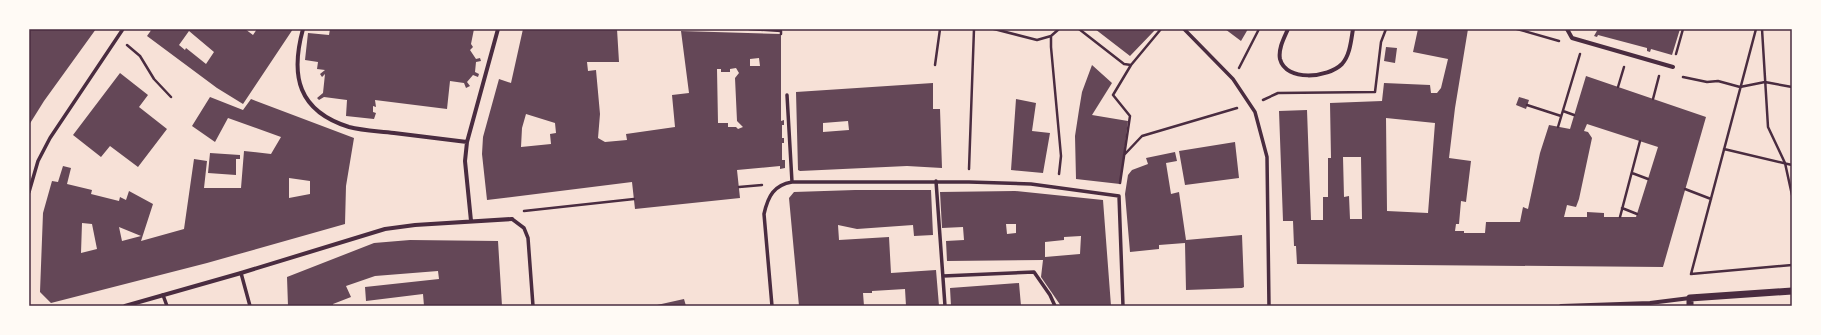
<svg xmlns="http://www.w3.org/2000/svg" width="1821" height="335" viewBox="0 0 1821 335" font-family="'DM Sans',sans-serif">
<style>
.building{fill:#644757;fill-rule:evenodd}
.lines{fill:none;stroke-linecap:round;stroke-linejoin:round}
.path{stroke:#4a2c40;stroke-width:2.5}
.pedestrian{stroke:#4a2c40;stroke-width:3.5}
.minor{stroke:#4a2c40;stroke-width:4}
.tertiary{stroke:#4a2c40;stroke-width:7}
.neatline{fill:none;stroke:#4a2c40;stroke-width:1.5}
</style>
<rect width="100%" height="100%" fill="#f7e1d7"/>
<path class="building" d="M29,29H96L44,101L29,125Z
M152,29H245L253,35L257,29H293L243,104L217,88L147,36ZM189,31L214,52L206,64L186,48L185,50L179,45Z
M330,29H474L471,44L473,47L470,50L476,59L480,58L481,61L476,62L475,72L479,74L478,77L473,75L467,82L470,86L466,88L464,83L450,81L447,109L375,100L376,107L373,106V112L376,113L374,119L346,116L347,100L324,97L319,100L317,98L323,93L325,74L322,77L320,74L325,70L317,69L318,62L305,60L308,33L329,35Z
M523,29H617L619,62H587L588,71L596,70L600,114L598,138L605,142L627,140L626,134L675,127L672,95L689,93L681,31L781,34V121L784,120V125H782V138H784V143H782V160H785V168L780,169V166L737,170L740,198L635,209L632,182L487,200L482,154L483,137L499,79L511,83ZM759,58L760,66H750V59ZM736,68L739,73L735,78L737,121L743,127L738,129L736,127H728V123H718L717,69H721V72H730V69ZM526,114L555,123L556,133L550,134L551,144L521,147L522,128Z
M1095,29H1154L1155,30L1130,56Z
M1225,29H1248L1241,41Z
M1418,29H1468L1455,108L1449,158L1471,161L1466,202L1461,201L1459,224H1456L1455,231H1464V233H1485L1486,222H1520L1523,207L1528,209L1540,153L1549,125L1570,129L1586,76L1706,117L1663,267L1297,264L1296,246H1294L1293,221H1283L1279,111L1307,110L1311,220H1323V197H1328V158H1331L1330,103L1382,101L1384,83L1430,85L1431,93H1437L1441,88L1448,59L1413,52ZM1386,118L1435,123L1428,213L1387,211ZM1587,124L1658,147L1636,217H1604V213L1587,212V217H1564L1567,205L1576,207L1579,199L1592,138L1588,132L1584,131ZM1343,157H1361L1362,219H1350L1349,196L1344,197Z
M1598,29H1680L1672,55L1651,49L1650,52L1647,51V48L1598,35L1597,37L1594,36Z
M1386,47L1397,48L1395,63L1384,61Z
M1092,65L1112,83L1092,115L1128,121L1120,184L1076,179L1075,136L1079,110L1082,92Z
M120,73L148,95L139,107L167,129L138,167L110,146L101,157L73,135Z
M933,83V109H940L942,168L907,166L800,171L798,170L796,92ZM848,121L849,130L823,132V123Z
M210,97L243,110L251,99L354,138L346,186L345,224L207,263L51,303L40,292L43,213L52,181L58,182L63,166L71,168L67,184L92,190L91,194L119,201L120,197L126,200L129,191L153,204L141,241L184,229L194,159L207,161L204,188H241L244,151L271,154L281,137L228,118L215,142L192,126ZM289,178L310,181V194L289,198ZM82,223L92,224L97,249L81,253ZM119,227L141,236L122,241Z
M1519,97L1529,100L1526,109L1516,105Z
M1016,99L1036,103L1032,131L1050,133L1043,173L1011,170Z
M1235,142L1239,178L1185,185L1179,151Z
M1175,152L1177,161L1166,163L1171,194L1179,192L1186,240L1242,235L1244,287L1242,288L1186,290L1185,243L1159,245V249L1130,252L1125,194L1128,175L1132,170L1148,164L1146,158Z
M210,153L240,155V159H236V175L208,173Z
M855,190H931L933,235L914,236L913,225L857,229L838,225L839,240L889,237L891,273L936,270L939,306H906L905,289L872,291V293H863L864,306H799L789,198L794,192Z
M1015,191L1103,200L1111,306H1061L1041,277L1043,260L947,261L946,241L964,240L963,227L942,228L940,192ZM1006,224H1016V233L1007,234ZM1081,236L1080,254L1045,257V242L1064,240V237Z
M410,240L498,241L502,306H424L423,294L366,301L365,287L439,279L438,271L375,276L346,286L351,297L333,304V306H288L287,277L374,243Z
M1019,283L1021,306H951L950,288Z
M684,299L686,306H657V305Z"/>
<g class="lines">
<path class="path" d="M749,29L781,31V34
M994,29L1037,40L1051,36
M1059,29L1051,36V47L1061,156L1059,174
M1079,29L1124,64L1131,65
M1517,29L1559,41
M1756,29L1691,274L1792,265
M1762,29L1768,127L1785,163L1792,195
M127,45L140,56L154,79L171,97
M1676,54L1683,29
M935,65L940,29
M1239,68L1259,29
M1683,77L1707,82L1718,81L1740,87L1765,82L1792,87
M1618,87L1624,67
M1653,99L1659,76
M1263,100L1278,93L1375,92L1381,42L1386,29
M1527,105L1561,116
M1563,111L1574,115
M1558,127L1580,54
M1724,149L1792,165
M1124,155L1142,136L1237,108
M969,169L974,29
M1632,173L1648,179
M1120,183L1130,116L1113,95L1131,65L1161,29
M739,187L762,185
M1685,189L1711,199
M1622,208L1637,214
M524,211L634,199
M1620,217L1640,141"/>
<path class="pedestrian" d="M1184,29L1233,79L1255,112L1267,157L1269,306
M787,95L792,182
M936,181L945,306
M29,192L38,161L50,138L123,29
M512,219L524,228L528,238L533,306
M241,273L250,306
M943,276L1034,272L1050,295L1055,306
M163,295L167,306
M772,306L764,214C768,196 774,185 792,182H969L1031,184L1119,196L1123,306"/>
<path class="minor" d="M303,29C290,76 298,111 349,127C364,131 380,131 394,133C419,136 443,139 467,142
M1288,29C1284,38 1278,49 1280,59C1286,82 1328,78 1342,64C1350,55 1351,41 1353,29
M1567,29L1572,38L1673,67
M471,221L465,161L467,142L498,29
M125,306L241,273L385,229L415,225L512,219
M1561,306L1650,303L1690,298"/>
<path class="tertiary" d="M1690,306V298L1792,291"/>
</g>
<rect width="1821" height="335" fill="none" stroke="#fffaf5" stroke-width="60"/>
<rect x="30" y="30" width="1761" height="275" class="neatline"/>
</svg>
